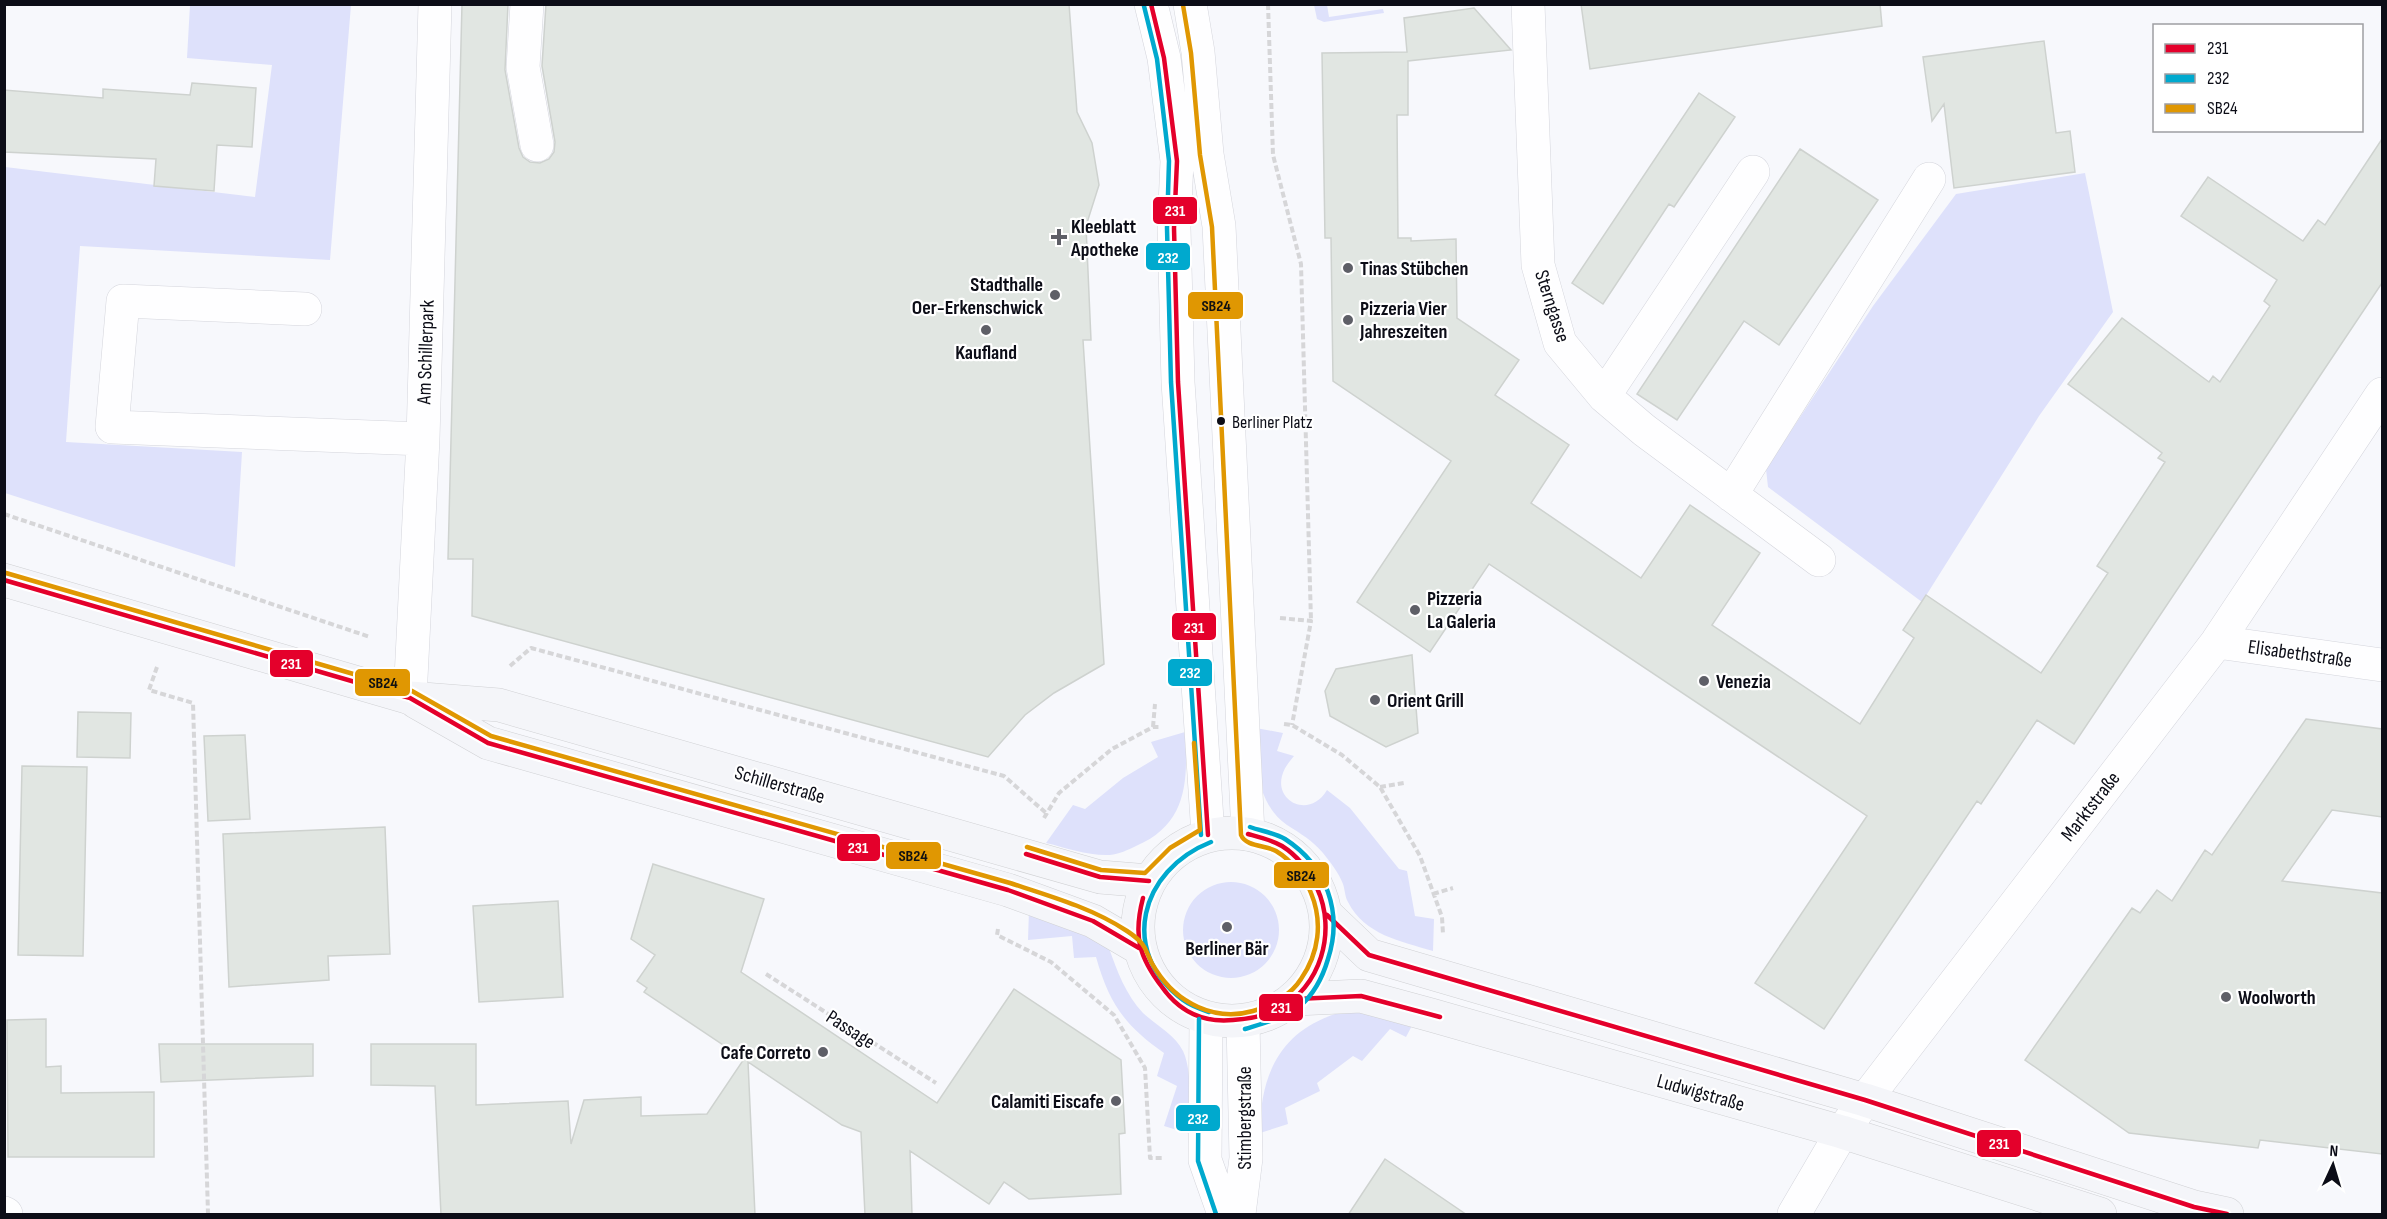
<svg xmlns="http://www.w3.org/2000/svg" width="2387" height="1219" viewBox="0 0 2387 1219" font-family="'Sofia Sans Condensed',sans-serif">
<style>
.green{fill:#dee1fb}
.building{fill:#e1e6e2;stroke:#ced2cf;stroke-width:1.5}
.lines{fill:none;stroke-linecap:round;stroke-linejoin:round}
.minor-casing{stroke:#d4d5dc;stroke-width:34}
.major-casing{stroke:#d0d1d4;stroke-width:34}
.path{stroke:#d6d6d8;stroke-width:4;stroke-dasharray:6 3;stroke-linecap:butt}
.minor{stroke:#fefeff;stroke-width:33}
.major{stroke:#f4f5f9;stroke-width:33}
.bus-1-casing{stroke:#fff;stroke-width:9}
.bus-2-casing{stroke:#fff;stroke-width:9}
.bus-3-casing{stroke:#fff;stroke-width:9}
.bus-1{stroke:#e4002b;stroke-width:4.5}
.bus-2{stroke:#00a9ce;stroke-width:4.5}
.bus-3{stroke:#e09702;stroke-width:4.5}
.poi-dot{fill:#5e5f67;stroke:#fff;stroke-width:2}
.bus-dot{fill:#0c0d17;stroke:#fff;stroke-width:2}
.labels{text-anchor:middle;stroke-width:4.5;stroke-linejoin:round;paint-order:stroke}
.bus-label{font-size:18px;fill:#0c0d17;stroke:#fff;text-anchor:start}
.poi-label{font-size:20px;font-weight:bold;fill:#0c0d17;stroke:#fff;text-anchor:start}
.street-label{font-size:20px;fill:#0c0d17;stroke:#fff}
.line-badge{stroke:#fff;stroke-width:2}
.badge-label{font-size:16px;text-anchor:middle;font-weight:bold;fill:#fff}
.pale-badge-label{font-size:16px;text-anchor:middle;font-weight:bold;fill:#111}
</style>
<rect width="100%" height="100%" fill="#f7f8fc"/>
<path class="green" d="M190,5H351L330,260L80,246L66,442L242,452L235,567L5,493V167L255,197L272,65L187,58Z
M1314,5H1327L1329,17L1383,9L1384,13L1324,22L1317,19Z
M2085,173L2113,312L2039,416L1922,602L1768,487L1766,469L1873,306L1956,194Z
M1256,728L1283,733L1277,751L1294,756C1289,762 1284,768 1282,776C1275,802 1310,819 1327,790L1350,808L1399,869L1407,871L1415,916L1434,919L1433,951C1400,941 1365,935 1348,902C1345,897 1345,890 1343,884C1339,873 1330,862 1323,853C1312,840 1301,834 1287,825C1255,802 1257,764 1256,728Z
M1185,732C1188,780 1188,824 1136,846C1128,850 1119,854 1110,855C1088,856 1067,848 1046,843L1073,805L1085,809L1123,778L1158,757L1151,742Z
M1183 930a48 48 0 1 1 96 0a48 48 0 1 1-96 0Z
M1029,910L1052,916L1109,948C1117,971 1126,995 1143,1013C1156,1025 1175,1035 1183,1051C1193,1072 1189,1111 1190,1134L1164,1126L1177,1086L1157,1076L1164,1053C1124,1025 1109,1003 1096,957L1074,958L1072,936L1028,940Z
M1354,1009L1416,1018L1406,1037L1390,1029L1362,1061L1353,1056L1317,1083L1320,1091L1285,1108L1288,1124L1260,1133C1260,1067 1286,1023 1354,1009Z"/>
<path class="building" d="M462,4H508L505,70L519,148L523,157L530,162L540,163L549,159L554,152L555,142L542,66L546,4H1069L1077,112L1092,143L1099,185L1086,226L1091,340H1083L1104,664L1054,693L1025,715L988,757L472,616L473,559H448Z
M1581,4H1880L1882,26L1590,69Z
M1474,8L1511,50L1408,61V115H1397L1398,238H1411V241L1456,239L1457,318L1519,360L1495,395L1569,445L1531,503L1641,578L1690,505L1760,553L1712,625L1860,724L1914,638L1903,630L1926,595L2041,673L2108,573L2097,566L2165,462L2158,458L2162,453L2068,384L2122,318L2209,382L2213,376L2220,382L2270,306L2264,301L2277,280L2181,216L2208,177L2303,241L2318,220L2325,225L2382,139V283L2074,744L2037,720L1981,804L1977,801L1824,1029L1755,983L1867,816L1489,564L1430,652L1357,602L1451,461L1333,381L1331,238H1325L1322,53L1407,52L1404,18Z
M2044,41L2056,133L2070,131L2075,172L1954,188L1944,104L1932,121L1923,57Z
M192,83L256,88L252,147L217,145L214,191L154,186L156,159L4,152V90L103,98V89L190,95Z
M1699,93L1735,117L1674,207L1669,204L1603,304L1572,283Z
M1800,149L1878,200L1779,345L1744,321L1677,420L1637,394Z
M1412,655L1418,733L1386,747L1330,716L1325,691L1336,669Z
M78,712L131,713L130,758L77,757Z
M2306,719L2382,729V817L2332,810L2282,881L2382,893V1154L2260,1140L2258,1148L2129,1133L2025,1060L2132,908L2140,913L2157,890L2172,901L2205,850L2212,855Z
M245,735L250,819L208,821L204,736Z
M22,766L87,767L83,956L18,955Z
M385,827L390,954L328,956L329,980L229,987L223,834Z
M653,864L764,899L741,972L937,1103L1014,989L1121,1060L1125,1133L1119,1134L1121,1194L1029,1199L1004,1182L989,1204L910,1151L912,1215H865L861,1132L842,1125L748,1062L755,1215H441L435,1086L371,1085V1044H476V1105L568,1101L571,1144L584,1100L641,1097V1116L707,1114L744,1059L644,992L647,988L637,981L655,955L631,939Z
M558,901L563,997L479,1002L473,906Z
M46,1019V1067L61,1066V1093L154,1092V1157H8L7,1020Z
M159,1044H313V1076L161,1082Z
M1385,1159L1467,1215H1348Z"/>
<g class="lines">
<g class="minor-casing">
<path id="minor" d="M527,4L523,67L537,145
M1151,4L1164,58L1177,161L1174,228L1178,382L1208,835
M1190,4L1198,52L1207,154L1219,226L1248,834
M1528,4L1538,265L1560,343L1604,396L1644,430L1819,560
M305,309L123,301L112,427L423,439
M1604,396L1753,172
M1731,495L1929,179
M2217,642L2382,665
M410,698L423,439L435,4
M1206,1019L1205,1160L1224,1214
M4,1213L6,1214
M1239,1214L1246,1158L1243,1022
M1794,1214L1842,1132L1865,1100L2217,642L2382,394"/>
</g>
<g class="major-casing">
<path id="major" d="M4,580L410,698L499,705L1100,877L1149,881
M416,702L488,743L1008,890L1093,921L1139,948
M1138 927a94 94 0 1 1 188 0a94 94 0 1 1-188 0Z
M1327,915L1369,955L1865,1100L2194,1207L2227,1214
M1296,999L1361,996L1431,1015L1842,1132L2100,1214"/>
</g>
<path class="path" d="M1268,4L1273,155L1301,264L1311,621
M4,514L370,637
M1280,618L1311,621L1292,725
M510,666L531,648L1004,776L1046,813
M157,667L149,690L193,703L208,1214
M1284,724L1292,725L1342,755L1380,787L1420,856L1442,917L1443,934
M1153,727L1155,704
M1380,787L1404,783
M1044,818L1059,793L1112,749L1153,727H1160
M1433,894L1453,888
M998,929L997,935L1051,962L1114,1015L1145,1068L1150,1158H1163
M766,974L936,1083"/>
<use href="#minor" class="minor"/>
<use href="#major" class="major"/>
<g class="bus-1-casing">
<path id="bus-1" d="M1151,4L1164,58L1177,161L1174,228L1178,382L1208,835
M4,580L410,698L488,743L1008,890L1093,921L1139,948
M1026,854L1100,877L1149,881
M1143,898C1133,936 1139,957 1162,987C1179,1011 1203,1023 1233,1020C1248,1019 1262,1017 1277,1010C1321,988 1337,931 1317,888C1309,871 1298,856 1282,846C1272,840 1259,837 1248,834
M1327,915L1369,955L1865,1100L2194,1207L2227,1214
M1296,999L1361,996L1440,1017"/>
</g>
<g class="bus-2-casing">
<path id="bus-2" d="M1144,6L1157,59L1169,161L1167,228L1171,382L1201,835
M1209,1012C1200,1009 1191,1006 1183,1000C1118,952 1140,870 1211,842
M1199,1019L1198,1161L1216,1214
M1245,1029C1264,1023 1284,1018 1300,1006C1314,994 1323,976 1328,959C1343,913 1327,866 1285,839C1275,833 1261,831 1250,827"/>
</g>
<g class="bus-3-casing">
<path id="bus-3" d="M6,573L412,691L491,736L1010,883C1050,896 1092,908 1127,931C1151,947 1143,951 1156,970C1177,1003 1215,1022 1253,1011C1271,1006 1291,995 1301,979C1319,953 1323,922 1311,893C1305,877 1291,860 1276,851C1266,845 1246,847 1241,835L1212,227L1200,155L1191,53L1183,5
M1027,847L1101,870L1145,873L1170,848L1200,830L1194,743"/>
</g>
<use href="#bus-1" class="bus-1"/>
<use href="#bus-2" class="bus-2"/>
<use href="#bus-3" class="bus-3"/>
</g>
<g class="poi-dot">
<path d="M1056 228h6v6h6v6h-6v6h-6v-6h-6v-6h6z"/>
<circle cx="1348" cy="268" r="6"/>
<circle cx="1055" cy="295" r="6"/>
<circle cx="1348" cy="320" r="6"/>
<circle cx="986" cy="330" r="6"/>
<circle cx="1415" cy="610" r="6"/>
<circle cx="1704" cy="681" r="6"/>
<circle cx="1375" cy="700" r="6"/>
<circle cx="1227" cy="927" r="6"/>
<circle cx="2226" cy="997" r="6"/>
<circle cx="823" cy="1052" r="6"/>
<circle cx="1116" cy="1101" r="6"/>
</g>
<circle class="bus-dot" cx="1221" cy="421" r="5"/>
<g class="labels">
<g class="bus-label">
<text x="1232" y="428">Berliner Platz</text>
</g>
<g class="poi-label">
<text x="1071" y="233">Kleeblatt<tspan x="1071" dy="23">Apotheke</tspan></text>
<text x="1360" y="275">Tinas Stübchen</text>
<text x="1043" y="291" text-anchor="end">Stadthalle<tspan x="1043" dy="23">Oer-Erkenschwick</tspan></text>
<text x="1360" y="315">Pizzeria Vier<tspan x="1360" dy="23">Jahreszeiten</tspan></text>
<text x="986" y="359" text-anchor="middle">Kaufland</text>
<text x="1427" y="605">Pizzeria<tspan x="1427" dy="23">La Galeria</tspan></text>
<text x="1716" y="688">Venezia</text>
<text x="1387" y="707">Orient Grill</text>
<text x="1227" y="955" text-anchor="middle">Berliner Bär</text>
<text x="2238" y="1004">Woolworth</text>
<text x="811" y="1059" text-anchor="end">Cafe Correto</text>
<text x="1104" y="1108" text-anchor="end">Calamiti Eiscafe</text>
</g>
<g class="street-label">
<text transform="translate(1553 306) rotate(72)" y="7">Sterngasse</text>
<text transform="translate(425 352) rotate(-88)" y="7">Am Schillerpark</text>
<text transform="translate(2300 653) rotate(8)" y="7">Elisabethstraße</text>
<text transform="translate(780 784) rotate(16)" y="7">Schillerstraße</text>
<text transform="translate(2090 806) rotate(-52)" y="7">Marktstraße</text>
<text transform="translate(851 1029) rotate(33)" y="7">Passage</text>
<text transform="translate(1701 1092) rotate(16)" y="7">Ludwigstraße</text>
<text transform="translate(1244 1118) rotate(-90)" y="7">Stimbergstraße</text>
</g>
</g>
<g class="line-badge">
<rect x="1152" y="196" width="46" height="29" rx="6" fill="#e4002b"/>
<rect x="1145" y="242" width="46" height="29" rx="6" fill="#00a9ce"/>
<rect x="1187" y="291" width="57" height="29" rx="6" fill="#e09702"/>
<rect x="1171" y="612" width="46" height="29" rx="6" fill="#e4002b"/>
<rect x="269" y="649" width="45" height="29" rx="6" fill="#e4002b"/>
<rect x="1167" y="658" width="46" height="29" rx="6" fill="#00a9ce"/>
<rect x="354" y="668" width="57" height="29" rx="6" fill="#e09702"/>
<rect x="836" y="833" width="45" height="29" rx="6" fill="#e4002b"/>
<rect x="885" y="841" width="57" height="29" rx="6" fill="#e09702"/>
<rect x="1273" y="861" width="57" height="28" rx="6" fill="#e09702"/>
<rect x="1258" y="993" width="46" height="29" rx="6" fill="#e4002b"/>
<rect x="1175" y="1104" width="46" height="28" rx="6" fill="#00a9ce"/>
<rect x="1976" y="1129" width="46" height="29" rx="6" fill="#e4002b"/>
</g>
<g class="badge-label">
<text x="1175" y="216">231</text>
<text x="1168" y="263">232</text>
<text x="1194" y="633">231</text>
<text x="291" y="669">231</text>
<text x="1190" y="678">232</text>
<text x="858" y="853">231</text>
<text x="1281" y="1013">231</text>
<text x="1198" y="1124">232</text>
<text x="1999" y="1149">231</text>
</g>
<g class="pale-badge-label">
<text x="1216" y="311">SB24</text>
<text x="383" y="688">SB24</text>
<text x="913" y="861">SB24</text>
<text x="1301" y="881">SB24</text>
</g>
<rect width="2387" height="1219" fill="none" stroke="#0c0d17" stroke-width="12"/>
<rect x="2153" y="24" width="210" height="108" fill="#ffffff" stroke="#9e9ea2" stroke-width="1.5"/>
<rect x="2165" y="44" width="30" height="9" fill="#e4002b" stroke="#9e9ea2" stroke-width="1.5"/>
<text x="2207" y="54" font-size="18" fill="#0c0d17">231</text>
<rect x="2165" y="74" width="30" height="9" fill="#00a9ce" stroke="#9e9ea2" stroke-width="1.5"/>
<text x="2207" y="84" font-size="18" fill="#0c0d17">232</text>
<rect x="2165" y="104" width="30" height="9" fill="#e09702" stroke="#9e9ea2" stroke-width="1.5"/>
<text x="2207" y="114" font-size="18" fill="#0c0d17">SB24</text>
<g transform="translate(2333 1165) rotate(4)" stroke="#ffffff" stroke-width="4.5" paint-order="stroke">
<path d="M0-4.5L10 22L0 15L-10 22Z" fill="#0c0d17"/>
<text y="-9" font-size="16" font-weight="bold" text-anchor="middle" fill="#0c0d17">N</text>
</g>
</svg>
